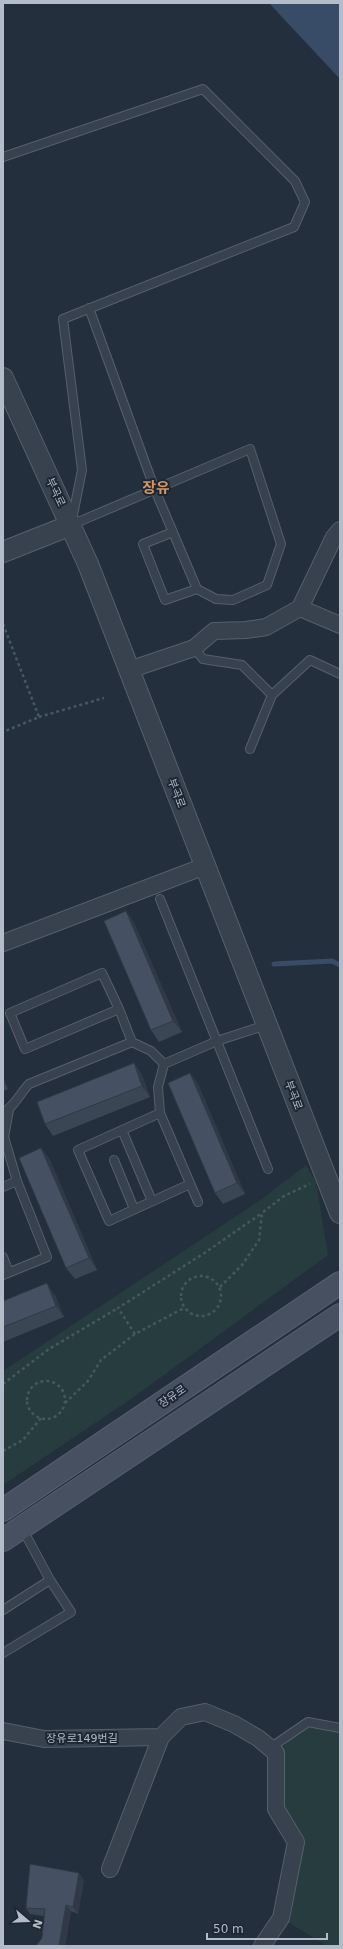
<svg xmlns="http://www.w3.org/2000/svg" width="343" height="1949" viewBox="0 0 343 1949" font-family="'DejaVu Sans','Noto Sans KR',sans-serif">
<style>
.green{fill:#263c3f}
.water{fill:#394c67}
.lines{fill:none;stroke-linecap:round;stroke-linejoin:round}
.stream{stroke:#394c67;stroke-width:5}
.service-casing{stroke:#565f6c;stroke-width:10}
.minor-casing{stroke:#565f6c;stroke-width:18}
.tertiary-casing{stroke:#565f6c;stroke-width:22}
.secondary-casing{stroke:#565f6c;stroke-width:24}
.path{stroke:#44595c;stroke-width:2.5;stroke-dasharray:3 3;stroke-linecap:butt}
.service{stroke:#38414e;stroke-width:8}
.minor{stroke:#38414e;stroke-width:16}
.tertiary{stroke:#38414e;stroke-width:20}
.secondary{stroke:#465061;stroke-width:22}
.wall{fill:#3b4654}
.shaded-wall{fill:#303945}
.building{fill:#455162;stroke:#303945}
.labels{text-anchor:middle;stroke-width:4;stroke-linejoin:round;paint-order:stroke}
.street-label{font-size:11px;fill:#b4bcc9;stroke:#1d2633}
.district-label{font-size:15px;font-weight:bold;fill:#d59563;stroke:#1d2633}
</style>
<rect width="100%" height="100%" fill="#242f3e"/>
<path class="green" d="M306,1165L316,1182L328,1255L131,1399L3,1485V1371L262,1199Z
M308,1722L340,1728V1946H327L281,1918L296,1842L276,1809V1753Z"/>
<path class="water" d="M269,3H340V79Z"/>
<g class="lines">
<path class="stream" d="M274,964L332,961L340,965"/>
<g class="service-casing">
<path id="service" d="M3,157L203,89L295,181L305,202L294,227L63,319L82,470L72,520
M71,525L250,449L281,544L267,585L233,600L216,599L197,589L155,490L89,308
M173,532L143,544L165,600L197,589
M194,648L203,659L242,665L272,695L250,749
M272,695L310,660L340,674
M160,899L268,1169
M119,1009L25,1049L10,1013L102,973L119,1009L132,1042
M164,1064L158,1087L160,1113L198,1202
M3,1112C13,1109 21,1092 29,1084L132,1042L151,1051L164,1064L217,1041L266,1025
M160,1113L78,1150L109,1221L190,1184
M122,1130L152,1201
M114,1160L134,1209
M3,1187L17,1181
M3,1257L9,1272
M3,1275L47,1257L17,1181L4,1137L9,1110
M3,1610L50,1580L22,1528
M3,1653L71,1612L50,1580
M270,1748L308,1722L340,1728"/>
</g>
<g class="minor-casing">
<path id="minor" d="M300,608L340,625
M129,670L194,648L214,631L246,630L266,627L300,608L334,537L340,530
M3,943L205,866
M3,1731L44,1739L161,1737
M110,1869L161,1737L181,1717L205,1712L234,1724L258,1738L276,1753V1809L296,1842L281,1918L262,1946"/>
</g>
<g class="tertiary-casing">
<path id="tertiary" d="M3,378L88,564L340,1213
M3,552L71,525"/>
</g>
<g class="secondary-casing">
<path id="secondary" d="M3,1510L340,1283
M3,1540L340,1315"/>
</g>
<path class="path" d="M3,624L39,717L3,732
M39,717L104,698
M181 1296a20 20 0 1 1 40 0a20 20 0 1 1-40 0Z
M220,1287L242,1265L259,1240L262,1213L284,1196L310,1184
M135,1334L118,1308L206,1252L262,1213
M27 1400a19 19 0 1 1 38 0a19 19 0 1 1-38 0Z
M3,1384L49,1349L118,1308
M65,1403L88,1381L101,1360L135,1334L184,1308
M3,1451L23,1440L41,1418"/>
<use href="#service" class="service"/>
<use href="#minor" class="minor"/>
<use href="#tertiary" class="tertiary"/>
<use href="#secondary" class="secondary"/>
</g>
<path class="wall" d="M126,911L134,923L182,1032L159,1042L151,1030Z
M134,1063L142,1075L150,1097L53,1136L45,1124Z
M190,1073L198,1084L245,1194L223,1204L215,1193Z
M3,1076L8,1089L3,1091Z
M41,1148L50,1160L97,1270L75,1279L66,1268Z
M55,1295L64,1317L3,1342V1301Z
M84,1880L78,1914L71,1911L65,1946H36L42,1938L44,1916L30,1914L26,1908Z"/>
<path class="shaded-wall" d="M126,911L134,923L182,1032L173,1021Z
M134,1063L142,1075L150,1097L142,1086Z
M190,1073L198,1084L245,1194L237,1183Z
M3,1076L8,1089L3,1081Z
M41,1148L50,1160L97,1270L89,1258Z
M47,1283L55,1295L64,1317L56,1306Z
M79,1873L84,1880L78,1914L73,1907Z
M66,1905L71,1911L65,1946H59Z"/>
<path class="building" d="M126,911L173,1021L151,1030L104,921Z
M134,1063L142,1086L45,1124L37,1102Z
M190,1073L237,1183L215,1193L168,1083Z
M41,1148L89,1258L66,1268L19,1158Z
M47,1283L56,1306L3,1327V1301Z
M30,1864L79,1873L73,1907L66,1905L59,1946H36L42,1938L45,1909L26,1908Z"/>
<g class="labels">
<g class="street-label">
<text transform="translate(56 492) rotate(65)" y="4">부곡로</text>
<text transform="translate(177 793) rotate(69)" y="4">부곡로</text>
<text transform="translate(294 1095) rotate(69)" y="4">부곡로</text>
<text transform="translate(172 1396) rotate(-34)" y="4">장유로</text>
<text x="82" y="1742">장유로149번길</text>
</g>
<g class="district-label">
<text x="156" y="493">장유</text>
</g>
</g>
<rect width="343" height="1949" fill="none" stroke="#b4bcc9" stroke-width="8"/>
<g transform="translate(28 1921) rotate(109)" stroke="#1d2633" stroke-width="3" paint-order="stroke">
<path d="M0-3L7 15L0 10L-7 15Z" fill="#b4bcc9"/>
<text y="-6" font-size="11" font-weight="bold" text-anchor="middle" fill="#b4bcc9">N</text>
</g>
<path d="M207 1933v6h120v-6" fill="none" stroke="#b4bcc9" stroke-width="2"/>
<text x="213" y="1933" font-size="12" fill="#b4bcc9" stroke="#1d2633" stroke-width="3" paint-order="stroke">50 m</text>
</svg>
